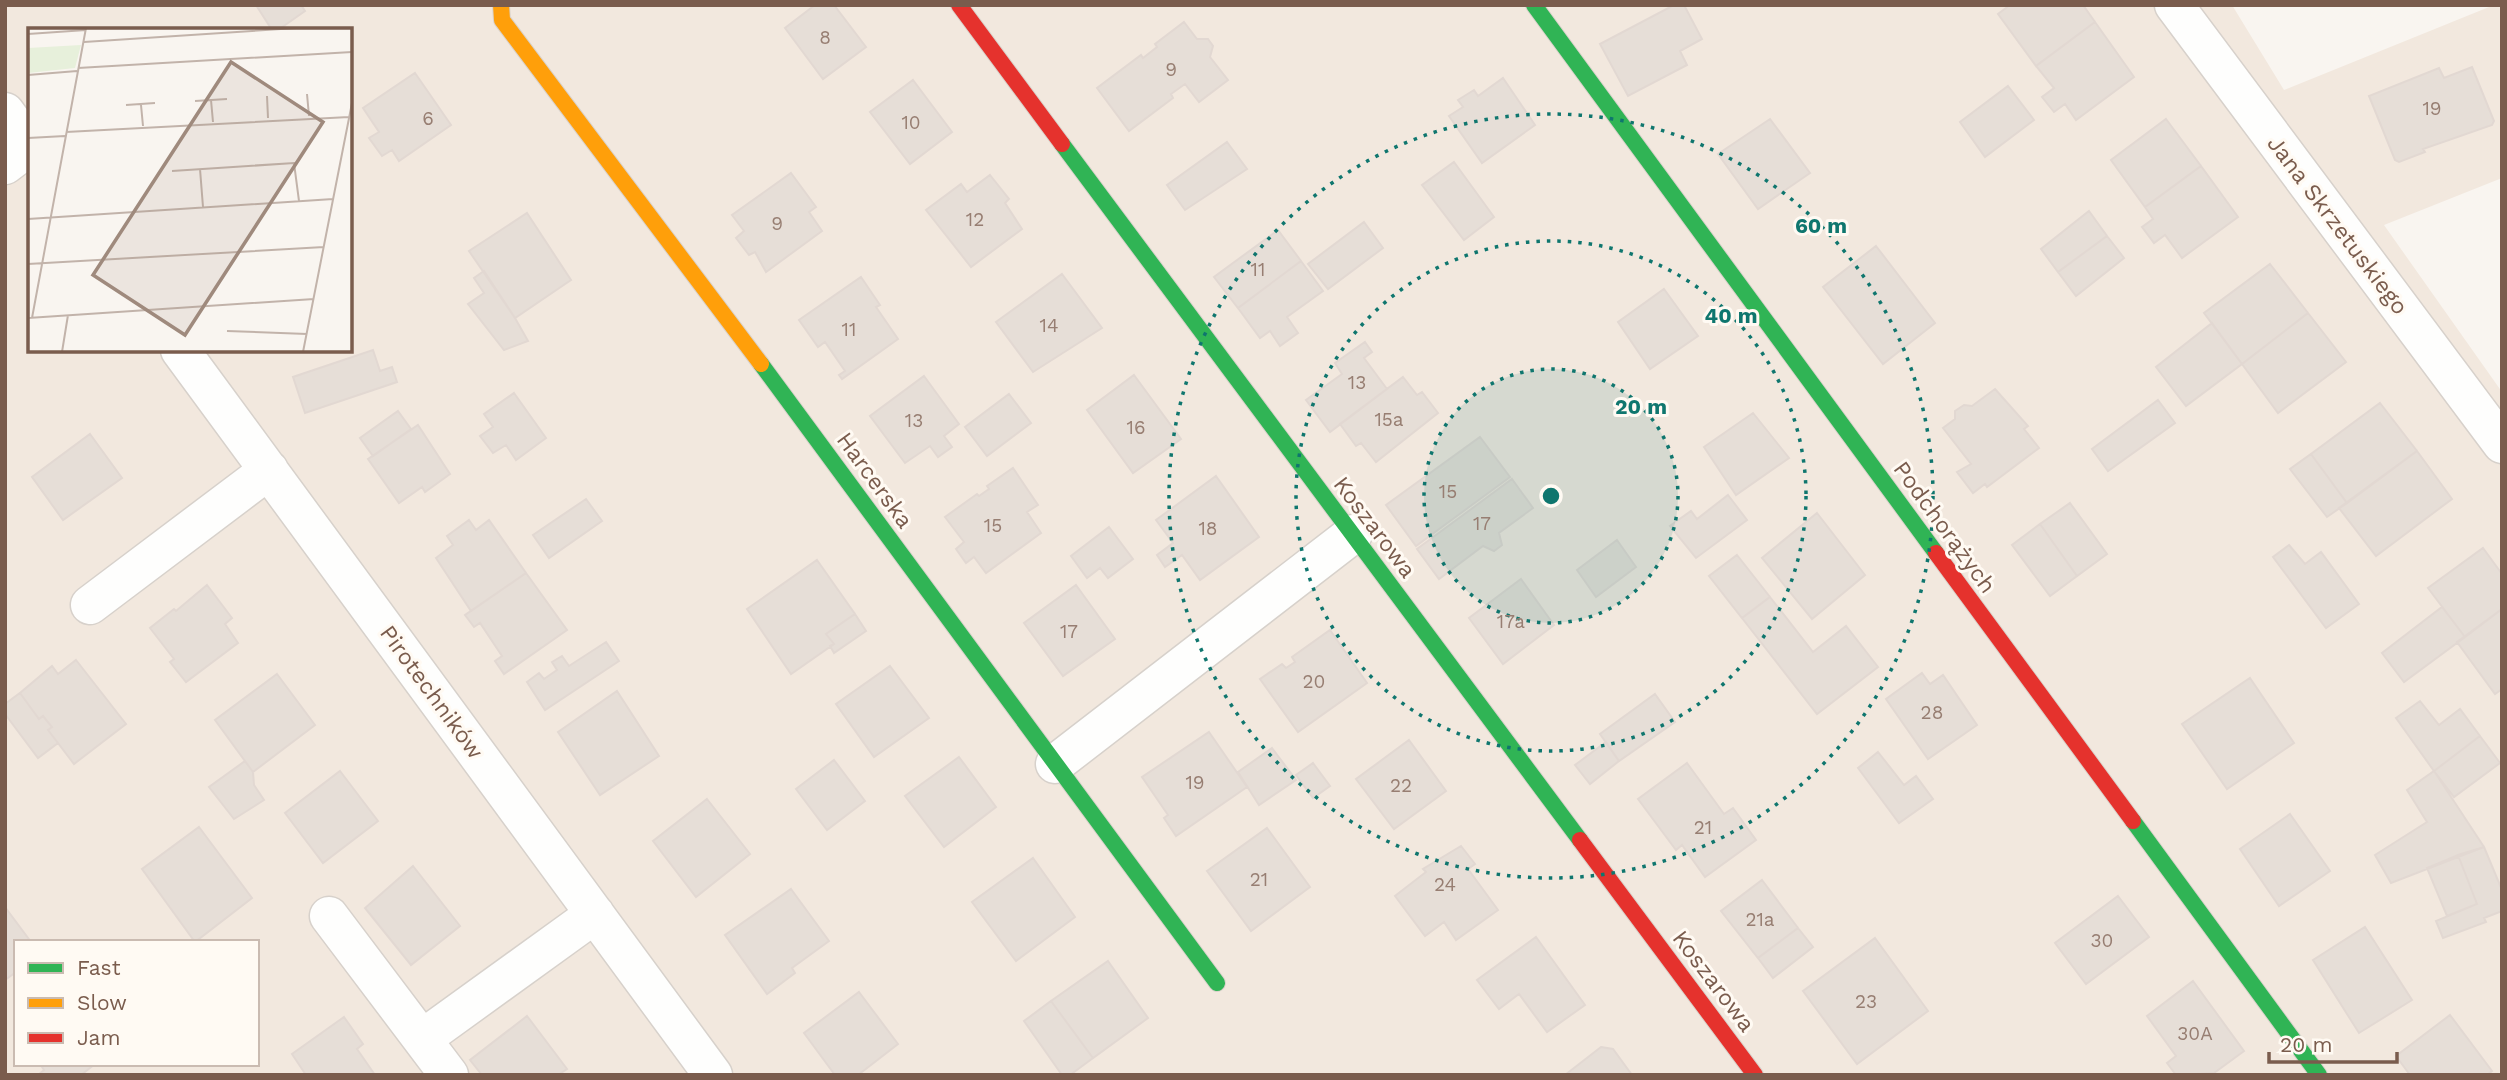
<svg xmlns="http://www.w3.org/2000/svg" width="2507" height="1080" viewBox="0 0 2507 1080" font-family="'Work Sans',sans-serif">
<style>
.residential{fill:#f2e8de;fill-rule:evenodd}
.building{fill:#e6ded7;stroke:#e2d8d2;stroke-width:2}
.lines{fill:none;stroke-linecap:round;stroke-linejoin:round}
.street-casing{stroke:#d7d1cb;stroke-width:41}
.fast-casing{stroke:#d9d2cb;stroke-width:18}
.slow-casing{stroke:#d9d2cb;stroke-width:18}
.jam-casing{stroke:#d9d2cb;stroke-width:18}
.street{stroke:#fefefd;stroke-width:38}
.fast{stroke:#30b455;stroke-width:16}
.slow{stroke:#ff9f0a;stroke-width:16}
.jam{stroke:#e5322d;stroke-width:16}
.ring{fill:none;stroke:#0f766e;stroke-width:3.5;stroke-dasharray:3.5 7}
.labels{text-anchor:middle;stroke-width:6;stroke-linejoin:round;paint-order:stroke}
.number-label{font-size:19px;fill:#977e72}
.street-label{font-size:23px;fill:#7a5c4d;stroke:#fffaf3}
.inset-road{fill:none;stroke:#c2b3aa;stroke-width:2}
.view{fill:#9f8a7d;fill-opacity:0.15;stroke:#9f8a7d;stroke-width:3.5}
.inset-edge{fill:none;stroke:#7a5c4d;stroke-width:3.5}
.centre{fill:#0f766e;stroke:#fffaf3;stroke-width:3.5}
.ring-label{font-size:21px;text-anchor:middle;font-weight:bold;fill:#0f766e;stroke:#fffaf3;stroke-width:6;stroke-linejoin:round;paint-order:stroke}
</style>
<rect width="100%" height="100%" fill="#f9f5f0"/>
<path class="residential" d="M5,5H2232L2284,90L2494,5H2502V178L2384,225L2502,392V1075H5ZM30,30H350V350H30ZM16,942H257V1064H16Z"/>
<path class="building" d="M256,5H301L305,11L278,30H272Z
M815,5H834L866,47L823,79L785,28Z
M1674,5H1684L1702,39L1680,51L1687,65L1628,96L1600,44Z
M2010,5H2083L2095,22L2036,66L1998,14Z
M1184,22L1197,39H1208L1213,46L1210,57L1228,80L1199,102L1185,84L1171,94L1173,98L1129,131L1097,88L1141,55L1143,58L1157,47L1155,44Z
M2095,22L2134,77L2076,120L2065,104L2054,112L2042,97L2054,88L2036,66Z
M2472,67L2494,121L2492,125L2423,149L2425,152L2399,162L2395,160L2369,96L2439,68L2444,78Z
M415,73L451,125L399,161L392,150L382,156L369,138L379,132L363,108Z
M1503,78L1535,125L1482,163L1449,116L1463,107L1458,100L1474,90L1478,96Z
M913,80L952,132L910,164L870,112Z
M2008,86L2034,120L1985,157L1960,122Z
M1770,119L1810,173L1758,209L1718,154Z
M2166,119L2201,166L2145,207L2111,160Z
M1227,142L1247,169L1185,210L1167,185Z
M1454,162L1494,217L1464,240L1422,185Z
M2201,166L2238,217L2182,258L2165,235L2154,243L2142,227L2153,219L2145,207Z
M791,173L816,207L809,212L822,231L766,272L755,252L749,255L736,238L744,231L732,215Z
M990,175L1009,199L1005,203L1022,229L971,267L926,210L961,184L967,192Z
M2089,211L2107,236L2058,272L2041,249Z
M527,213L571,280L515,318L469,251Z
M1364,222L1383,248L1328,289L1308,264Z
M1278,230L1301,261L1238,308L1214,277Z
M2107,236L2124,258L2076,296L2058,272Z
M1876,246L1935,323L1883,364L1823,287Z
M1301,261L1323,291L1287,317L1298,333L1280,346L1270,331L1260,338L1238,308Z
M2270,264L2308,313L2242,364L2204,313Z
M484,271L515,318L528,341L504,350L468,304L484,293L474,278Z
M1062,274L1102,328L1033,372L996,322Z
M861,277L880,305L876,307L898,339L842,379L839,375L845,371L825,342L818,347L799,320Z
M1664,289L1698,336L1650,369L1618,322Z
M2308,313L2346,362L2278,413L2242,364Z
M2212,323L2242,364L2186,406L2156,367Z
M1365,342L1372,352L1364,358L1387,389L1330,432L1306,400L1342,374L1335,363Z
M373,350L380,371L392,367L397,382L305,413L293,377Z
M1134,375L1181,439L1133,473L1087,410Z
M924,376L959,424L944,436L952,447L938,457L930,446L905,463L870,416Z
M1403,377L1417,395L1422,392L1438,413L1376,462L1361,443L1356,446L1340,424Z
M1995,389L2028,426L2024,429L2039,448L1987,487L1985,484L1973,493L1957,472L1971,464L1943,428L1955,419V411L1964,405L1972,406Z
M514,393L546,438L516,460L506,445L493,453L480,436L493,427L484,414Z
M1009,394L1031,423L987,456L965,427Z
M2158,400L2175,423L2108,471L2092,449Z
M2380,403L2417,451L2347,503L2311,454Z
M398,411L411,429L373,456L360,438Z
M1753,413L1789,458L1736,495L1704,447Z
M418,425L450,474L425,492L422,487L399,503L368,459Z
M90,434L122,478L63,520L32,477Z
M1480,437L1510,477L1416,546L1386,505Z
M2417,451L2452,499L2376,556L2339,508Z
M2311,454L2347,503L2327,517L2290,469Z
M1013,468L1038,505L1027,512L1041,533L986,573L974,557L966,563L956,549L964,542L945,517L977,494L979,496L989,489L987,486Z
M1216,476L1259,537L1200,580L1182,555L1165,567L1157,555L1173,543L1156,520Z
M1512,479L1533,508L1499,533L1502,545L1494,551L1483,546L1439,579L1417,549Z
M1728,495L1747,520L1696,558L1670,526L1691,511L1697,519Z
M586,499L602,521L549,558L533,535Z
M2070,503L2107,554L2077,576L2040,524Z
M1817,513L1865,575L1812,619L1762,558Z
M469,520L476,530L489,520L526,573L471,611L436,558L453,545L447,536Z
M2040,524L2077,576L2050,596L2012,545Z
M1109,527L1133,559L1108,578L1100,568L1087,578L1071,556Z
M1617,540L1636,567L1596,597L1577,570Z
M2289,545L2305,564L2321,552L2359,604L2326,628L2273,557Z
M2483,548L2502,574V609L2465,637L2428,588Z
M1737,555L1770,597L1742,618L1709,576Z
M817,560L855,614L826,634L834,644L791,674L747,609Z
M526,573L567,630L504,674L495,661L502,656L480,623L474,627L465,615Z
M1521,579L1554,625L1503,664L1469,618Z
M207,585L232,618L225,624L238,643L186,682L170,662L174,659L150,628L174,609L176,611Z
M1076,585L1115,639L1063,676L1024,623Z
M1770,597L1813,652L1846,626L1878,667L1817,714L1742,618Z
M2442,607L2465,637L2404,682L2382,653Z
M2502,609V689L2495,694L2457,642Z
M855,614L866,631L834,653L830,646L834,644L826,634Z
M1330,630L1367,683L1298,732L1260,679L1282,664L1286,668L1295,662L1292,657Z
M606,642L619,661L545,710L527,682L539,673L544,679L557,670L552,662L562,656L569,666Z
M76,660L126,724L74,764L48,730L52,727L43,716L39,719L20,693L52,666L58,674Z
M890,666L929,718L874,757L836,704Z
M1922,673L1930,684L1943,675L1977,725L1928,759L1886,699Z
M277,674L315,725L253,772L215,720Z
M2250,678L2294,743L2227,789L2182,724Z
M617,691L659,756L600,795L558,732Z
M20,693L39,719L43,716L52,727L48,730L58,743L38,758L5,714V704Z
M1655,694L1675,722L1619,761L1600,734Z
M2420,701L2439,725L2460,709L2480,736L2434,771L2396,718Z
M1209,732L1247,787L1176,836L1164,818L1168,815L1142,777Z
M2480,736L2500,763L2454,797L2434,771Z
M1409,740L1446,791L1394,829L1356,779Z
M1606,742L1619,761L1590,784L1575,765Z
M1272,748L1296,780L1259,805L1238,772Z
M1878,752L1904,785L1916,776L1933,799L1899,823L1858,768Z
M959,757L996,807L944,847L905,796Z
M834,760L865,801L827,830L796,789Z
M245,761L253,772L254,785L264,800L234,819L209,787Z
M1313,763L1330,786L1313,798L1296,775Z
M1687,763L1724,814L1733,808L1756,840L1705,877L1682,845L1676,850L1638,799Z
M340,771L378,821L323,863L285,813Z
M2434,771L2484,847L2391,883L2375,855L2427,822L2407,790Z
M707,799L750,854L696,897L653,841Z
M2290,814L2330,871L2279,906L2240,849Z
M199,827L252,898L195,942L142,869Z
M1267,828L1310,887L1251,931L1207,871Z
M1461,846L1475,864L1468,869L1498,910L1456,940L1444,922L1425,936L1395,896L1426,872L1423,869Z
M2484,847L2502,890V911L2484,918L2486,922L2443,938L2436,921L2477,904L2458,855Z
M2458,855L2477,904L2447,916L2427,868Z
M1033,858L1075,917L1016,961L972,902Z
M413,866L460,926L411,965L365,908Z
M1762,880L1798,928L1758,958L1721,911Z
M791,889L829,941L792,968L795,973L767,994L725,935Z
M2118,896L2149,937L2086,984L2055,943Z
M5,907L31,942H16V972L5,980Z
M2365,927L2412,1000L2359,1033L2313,960Z
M1798,928L1813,947L1773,978L1758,958Z
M1536,937L1585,1005L1547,1032L1519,994L1499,1009L1477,980Z
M1875,938L1928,1011L1857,1064L1803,991Z
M1108,961L1148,1018L1093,1058L1051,1001Z
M2193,981L2244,1051L2214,1073L2176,1075L2167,1063L2176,1056L2147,1016Z
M859,992L898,1044L858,1075H835L804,1033Z
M1051,1001L1093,1058L1070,1075H1062L1024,1021Z
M2450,1015L2492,1071L2487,1075H2410L2396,1056Z
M527,1016L567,1069L558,1075H482L470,1060Z
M344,1017L363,1044L357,1049L375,1075H306L292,1054Z
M1601,1047L1613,1049L1632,1075H1565Z
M40,1064H95L81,1075H38L44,1070Z"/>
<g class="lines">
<g class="street-casing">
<path id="street" d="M2174,5L2502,444
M5,112L30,146L5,165
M180,350L713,1075
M90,605L269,470
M1055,764L1353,534
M329,916L449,1075
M422,1039L595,914"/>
</g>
<g class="fast-casing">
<path id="fast" d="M1534,5L1936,553
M1062,144L1580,840
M761,364L1217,983
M2133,821L2319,1075"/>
</g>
<g class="slow-casing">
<path id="slow" d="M501,5L502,20L761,364"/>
</g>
<g class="jam-casing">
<path id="jam" d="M959,5L1062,144
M1936,553L2133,821
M1580,840L1755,1075"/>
</g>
<use href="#street" class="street"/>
<use href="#fast" class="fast"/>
<use href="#slow" class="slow"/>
<use href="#jam" class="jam"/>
</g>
<circle cx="1551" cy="496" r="127" fill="#0f766e" fill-opacity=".12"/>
<g class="ring">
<circle cx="1551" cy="496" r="127"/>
<circle cx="1551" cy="496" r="255"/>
<circle cx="1551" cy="496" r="382"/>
</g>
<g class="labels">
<g class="number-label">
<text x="825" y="44">8</text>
<text x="1171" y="76">9</text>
<text x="2432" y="115">19</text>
<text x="428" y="125">6</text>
<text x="911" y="129">10</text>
<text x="975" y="226">12</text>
<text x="777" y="230">9</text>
<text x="1258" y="276">11</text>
<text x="1049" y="332">14</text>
<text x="849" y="336">11</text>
<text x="1357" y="389">13</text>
<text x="1389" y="426">15a</text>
<text x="914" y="427">13</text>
<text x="1136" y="434">16</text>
<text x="1448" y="498">15</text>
<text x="1482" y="530">17</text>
<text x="993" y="532">15</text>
<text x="1208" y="535">18</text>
<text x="1511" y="628">17a</text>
<text x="1069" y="638">17</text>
<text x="1314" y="688">20</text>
<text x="1932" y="719">28</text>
<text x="1195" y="789">19</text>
<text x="1401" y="792">22</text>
<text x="1703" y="834">21</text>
<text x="1259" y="886">21</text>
<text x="1445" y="891">24</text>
<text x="1760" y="926">21a</text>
<text x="2102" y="947">30</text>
<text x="1866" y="1008">23</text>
<text x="2195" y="1040">30A</text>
</g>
<g class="street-label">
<text transform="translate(2338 225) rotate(53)" y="8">Jana Skrzetuskiego</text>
<text transform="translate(875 480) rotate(54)" y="8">Harcerska</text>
<text transform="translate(1375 527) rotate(53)" y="8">Koszarowa</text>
<text transform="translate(1945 527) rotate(54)" y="8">Podchorążych</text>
<text transform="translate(432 692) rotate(54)" y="8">Pirotechników</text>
<text transform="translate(1714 981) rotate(53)" y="8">Koszarowa</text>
</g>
</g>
<g transform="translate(28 28)">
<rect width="324" height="324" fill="#f9f5f0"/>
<path d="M53,17L47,40L0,45V20Z" fill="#e7f0db"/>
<path class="inset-road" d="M0,6L58,2M56,14L268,0M50,40L324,24M0,47L49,43M279,66L281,88M239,68L240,90M183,72L185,94M167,73L199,71M98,77L127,75M113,77L115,98M38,104L321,89M0,110L37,108M172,141L175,179M144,143L266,135L271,173M0,191L305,171M0,236L296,219M0,290L286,271M4,290L58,0M199,303L279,306M34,324L40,287M275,324L324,75"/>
<path class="view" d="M203,34L295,94L157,307L65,247Z"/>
<rect width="324" height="324" class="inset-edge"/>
</g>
<circle cx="1551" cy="496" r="10" class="centre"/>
<g class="ring-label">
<text x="1821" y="233">60 m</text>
<text x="1731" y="323">40 m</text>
<text x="1641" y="414">20 m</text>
</g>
<rect width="2507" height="1080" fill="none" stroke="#7a5c4d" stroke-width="14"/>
<rect x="14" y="940" width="245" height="126" fill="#fffaf3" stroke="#cabbb1" stroke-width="2"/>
<rect x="28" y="963" width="35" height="10" fill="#30b455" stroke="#cabbb1" stroke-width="2"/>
<text x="77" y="975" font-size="21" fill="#7a5c4d">Fast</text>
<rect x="28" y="998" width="35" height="10" fill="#ff9f0a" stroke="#cabbb1" stroke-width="2"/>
<text x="77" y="1010" font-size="21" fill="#7a5c4d">Slow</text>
<rect x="28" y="1033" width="35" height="10" fill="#e5322d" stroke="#cabbb1" stroke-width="2"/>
<text x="77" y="1045" font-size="21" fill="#7a5c4d">Jam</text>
<path d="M2269 1052v10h128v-10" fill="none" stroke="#7a5c4d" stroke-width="3.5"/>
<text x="2280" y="1052" font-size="21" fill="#7a5c4d" stroke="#fffaf3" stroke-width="5" paint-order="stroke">20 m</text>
</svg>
